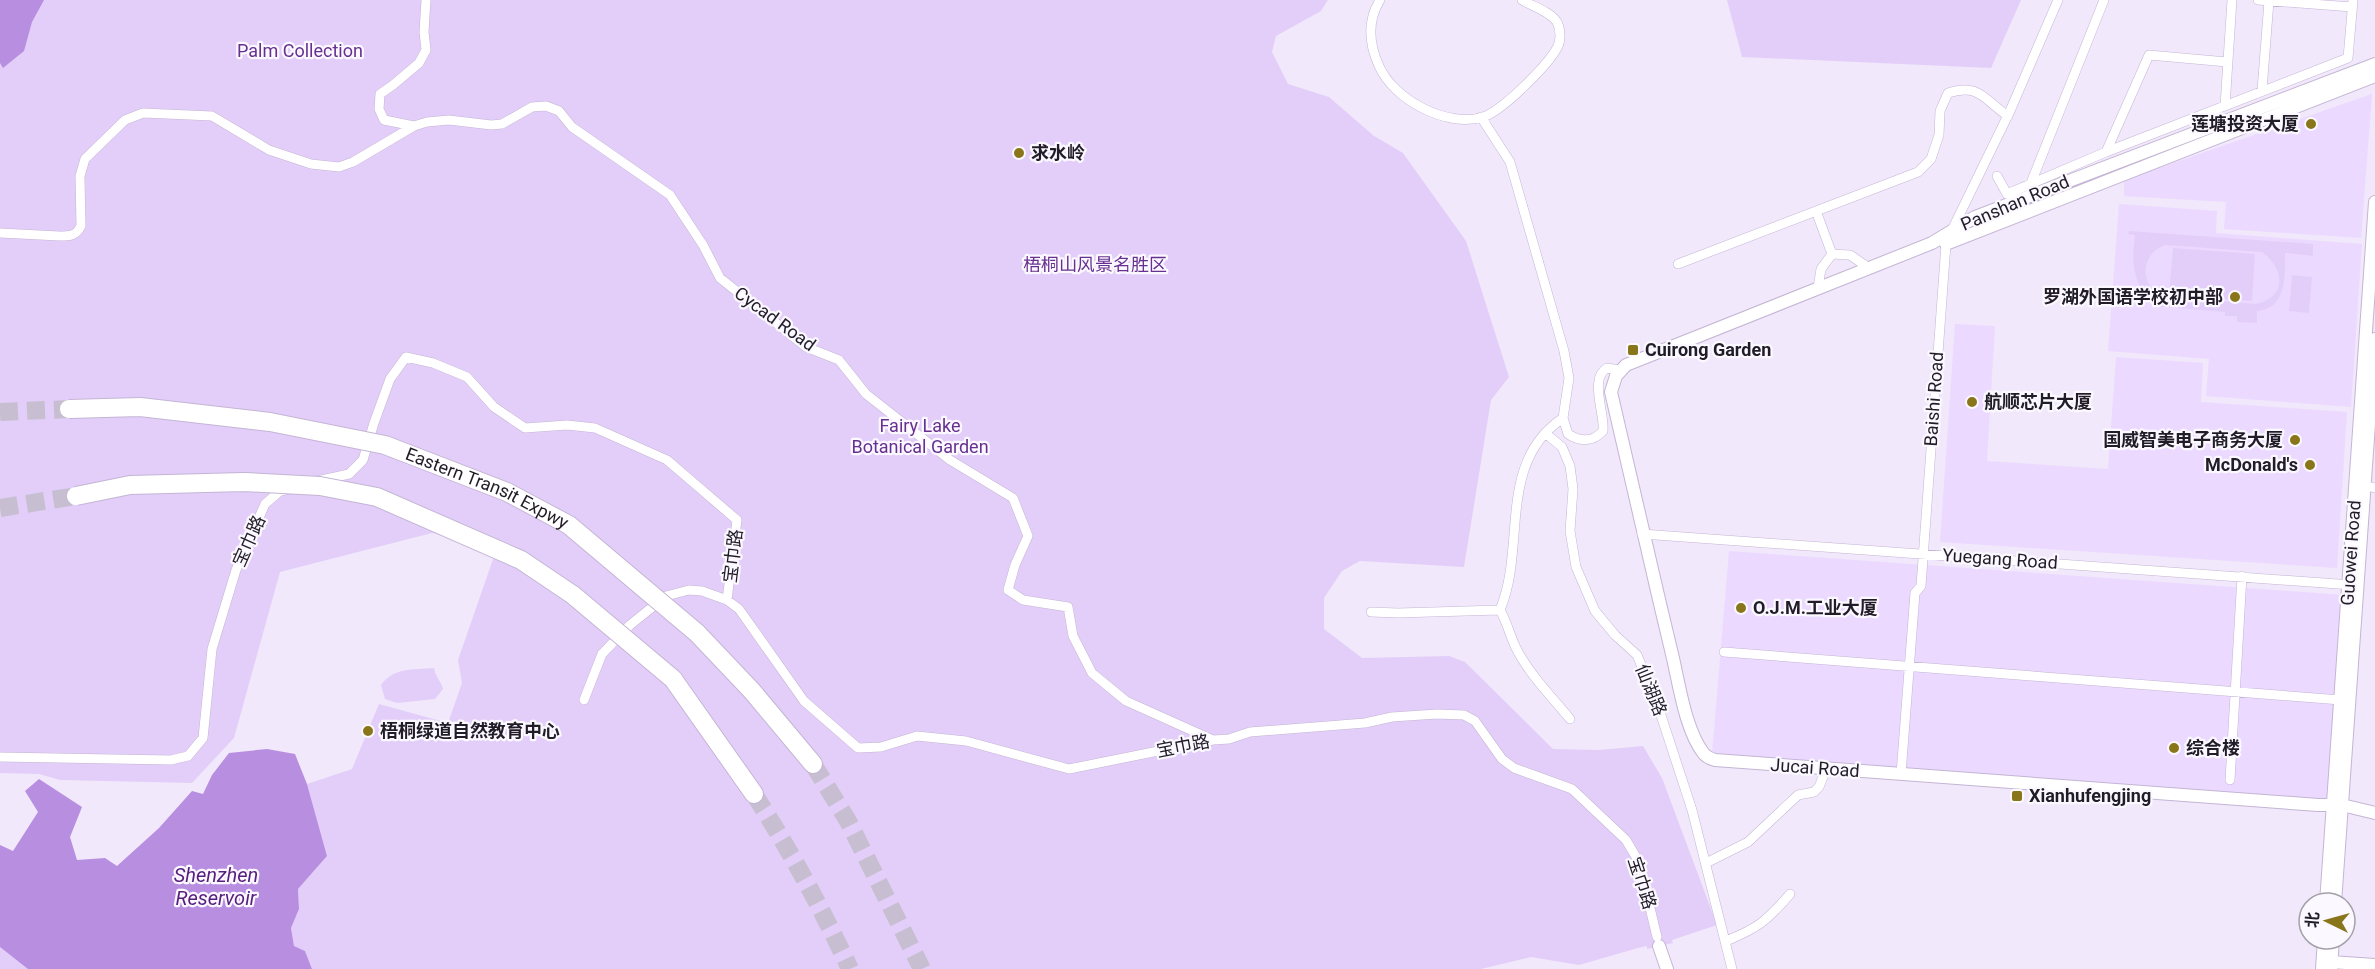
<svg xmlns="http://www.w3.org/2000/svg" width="2375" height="969" viewBox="0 0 2375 969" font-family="Roboto,'Noto Sans SC',sans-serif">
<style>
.built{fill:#ebd9ff}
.green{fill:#e3cef9;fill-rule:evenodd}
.water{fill:#b88ee0}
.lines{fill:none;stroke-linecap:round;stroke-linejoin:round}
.motorway-tunnel{stroke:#c7bfd1;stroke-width:18;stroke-dasharray:18 9;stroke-linecap:butt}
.minor-casing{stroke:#c4b5d4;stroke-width:10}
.tertiary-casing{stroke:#c4b5d4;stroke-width:14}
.motorway-casing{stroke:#c4b5d4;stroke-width:20}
.minor{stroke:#fff;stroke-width:9}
.tertiary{stroke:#fff;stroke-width:12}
.motorway{stroke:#fff;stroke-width:18}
.motorway-bridge-casing{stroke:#c4b5d4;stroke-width:20;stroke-linecap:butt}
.motorway-bridge{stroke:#fff;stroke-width:18}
.poi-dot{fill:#89761a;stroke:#fbf8ff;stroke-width:2}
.labels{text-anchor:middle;stroke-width:4.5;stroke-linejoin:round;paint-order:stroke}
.park-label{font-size:18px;fill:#663090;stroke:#fbf8ff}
.poi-label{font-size:18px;font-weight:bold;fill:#211c27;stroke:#fbf8ff;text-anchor:start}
.street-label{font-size:18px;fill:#211c27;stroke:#fbf8ff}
.water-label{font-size:20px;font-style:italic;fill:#561e7e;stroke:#fbf8ff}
</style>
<rect width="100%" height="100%" fill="#f1e8fb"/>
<path class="built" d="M2372,94L2361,238L2224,229L2226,202L2124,196V180Z
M2119,204L2217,211L2216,233L2362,244L2351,407L2206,396L2209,359L2108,351Z
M1955,324L1995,326L1987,461L2108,469L2116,357L2203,363L2201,402L2347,412L2337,568L1940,542Z
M1729,551L2344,595L2331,802L1712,754Z"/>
<path class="green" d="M0,0H1328L1321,11L1276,36L1272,52L1288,84L1329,97L1374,136L1403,153L1466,241L1509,377L1491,400L1464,567L1360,561L1342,571L1324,598V629L1362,658L1449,656L1465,662L1553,749L1599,750L1643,746L1662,778L1717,925L1672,940L1673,943L1647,949V946L1638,948L1579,965L1531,957L1481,969H312L305,951L294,946L291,928L299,909L298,889L327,856L307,784L352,769L379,704L448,723L462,683L458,660L498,545L432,533L280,572L234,738L192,783L60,780L39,774L0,773Z
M1727,0H2021L1991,68L1742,57Z
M2129,231L2313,244V256L2285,253C2285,276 2287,308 2257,311V323L2237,322V316H2225V312L2154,306V299C2131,287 2132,258 2135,235L2128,234ZM2166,245L2262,252C2284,268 2288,297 2256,304L2162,296C2138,285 2141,252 2166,245Z
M2173,248L2255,254L2252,301L2169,294Z
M2292,275L2312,277L2309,313L2289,311Z
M434,668C436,678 441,681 443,689L435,699L397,703L385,699L381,685C394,667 413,670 434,668Z
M0,947L27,967L28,969H0Z"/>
<path class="water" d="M0,0H44L32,22L24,51L3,68L0,63Z
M267,749L295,754L307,784L327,856L298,889L299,909L291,928L294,946L305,951L312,969H28L0,947V845L13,851L38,812L25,791L39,779L82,807L70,837L77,860L105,858L117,866L159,828L192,791L203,794L212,775L229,753Z"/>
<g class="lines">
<path class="motorway-tunnel" d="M0,412L69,409
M0,508L76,496
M813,764L848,821L922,969
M754,794C791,852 821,907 850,969"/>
<g class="minor-casing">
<path id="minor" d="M1380,0C1367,21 1369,44 1379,66C1394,100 1447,128 1483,117C1502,111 1547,66 1557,48C1561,41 1561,30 1557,22C1551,12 1532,6 1522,0
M2258,0L2352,7
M2262,90L2269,1
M2225,106L2232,0
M1481,117L1510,162L1564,351L1569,378L1563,418L1568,434C1580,442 1593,442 1603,431C1605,414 1589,378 1607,368L1620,370
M414,126L384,120L379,109L380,94L393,85L419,63L426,50L424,32L426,0
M2106,152L2149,55L2227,62
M1997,176L2007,194L2106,152L2348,58L2353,0
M2031,183L2104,0
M1816,211L1832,254
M1952,230L2010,111L2058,0
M0,233L59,236C70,236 76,236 81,226L80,176L85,159L125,120L143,113L212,116L269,150L311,164L339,167L353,162L414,126L427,122L449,120L491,125L502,124L532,107L546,106L559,111L572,127L670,195L703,245L720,278L806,347L839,360L866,394L950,460L1013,498L1028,536L1015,565L1008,590L1023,600L1068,607L1073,636L1092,673L1126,701L1213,740
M1678,264L1918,172L1931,159L1939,135L1940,111L1948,93C1980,83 1984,100 2008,116
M1818,288L1821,269L1832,254L1850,255L1869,268
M1545,433L1562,447L1570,466L1573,489L1570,531L1576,567L1595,611L1615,635L1637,655L1657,703L1692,810L1732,969
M317,481L349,474L363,460L374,423L390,379L406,357L433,363L467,377L494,407L525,428L567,425L595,428L667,460L737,520L727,600
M2371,487L2375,488
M1642,534L2352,585
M1500,610C1527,546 1496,463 1563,418
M1500,610C1507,622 1510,636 1516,648C1529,674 1552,697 1570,719
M1371,612L1398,613L1500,610
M1724,652L2341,700
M584,700L602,654L630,625L666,596L689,590L702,591L727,600L739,609L804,701L858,748L881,747L917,736L966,741L1069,769L1213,740L1229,739L1250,732L1365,723L1392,717L1437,714L1464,715L1475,721L1502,759L1514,768L1572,789L1626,840L1639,862L1657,937
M0,757L171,760L188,756L203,738L212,649L236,570L265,504L280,491L289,489
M1901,774L1915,593L1921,586L1946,244
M2230,780L2242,576
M1706,863L1748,842L1798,795L1814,792L1819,787L1826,769
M1726,941C1758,928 1767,921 1790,894"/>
</g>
<g class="tertiary-casing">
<path id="tertiary" d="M2375,64L1975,217L1932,243L1626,365L1616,376L1611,392C1631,480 1651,567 1672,654C1679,683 1685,730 1704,754C1707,757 1711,759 1715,760L2318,805H2342L2375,813
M1946,244L2375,76
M2326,903L2375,202
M2335,903L2375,339
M1659,946L1667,969
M2331,962L2375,965
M2331,968L2333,939
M2322,969L2324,939"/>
</g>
<g class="motorway-casing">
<path id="motorway" d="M697,633L752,691L813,764
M673,679L754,794"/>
</g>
<use href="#minor" class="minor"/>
<use href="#tertiary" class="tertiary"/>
<use href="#motorway" class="motorway"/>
<g class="motorway-bridge-casing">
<g id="motorway-bridge">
<path id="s1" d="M69,409L140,407L270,422L385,445L507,492L569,525L697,633"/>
<path d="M76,496L130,485L244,482L320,486L377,497L521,560L573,595L673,679"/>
</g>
</g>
<use href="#motorway-bridge" class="motorway-bridge"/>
</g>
<g class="poi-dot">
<circle cx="2311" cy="124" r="6"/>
<circle cx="1019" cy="153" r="6"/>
<circle cx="2235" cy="297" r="6"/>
<rect x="1627" y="344" width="12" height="12" rx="3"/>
<circle cx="1972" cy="402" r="6"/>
<circle cx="2295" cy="440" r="6"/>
<circle cx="2310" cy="465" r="6"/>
<circle cx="1741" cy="608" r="6"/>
<circle cx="368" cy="731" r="6"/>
<circle cx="2174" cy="748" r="6"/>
<rect x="2011" y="790" width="12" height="12" rx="3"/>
</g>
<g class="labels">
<g class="park-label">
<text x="300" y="57">Palm Collection</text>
<text x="1095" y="271">梧桐山风景名胜区</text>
<text x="920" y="432">Fairy Lake<tspan x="920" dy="21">Botanical Garden</tspan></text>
</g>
<g class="poi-label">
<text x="2299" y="130" text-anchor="end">莲塘投资大厦</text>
<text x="1031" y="159">求水岭</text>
<text x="2223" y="303" text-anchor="end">罗湖外国语学校初中部</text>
<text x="1645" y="356">Cuirong Garden</text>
<text x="1984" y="408">航顺芯片大厦</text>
<text x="2283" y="446" text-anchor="end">国威智美电子商务大厦</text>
<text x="2298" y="471" text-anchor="end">McDonald's</text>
<text x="1753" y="614">O.J.M.工业大厦</text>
<text x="380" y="737">梧桐绿道自然教育中心</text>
<text x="2186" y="754">综合楼</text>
<text x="2029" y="802">Xianhufengjing</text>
</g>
<g class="street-label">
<text transform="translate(2015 203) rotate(-23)" y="6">Panshan Road</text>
<text transform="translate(775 319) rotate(36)" y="6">Cycad Road</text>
<text transform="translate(1934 399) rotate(-86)" y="6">Baishi Road</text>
<text dy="6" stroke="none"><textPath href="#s1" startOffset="430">Eastern Transit Expwy</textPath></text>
<text transform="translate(249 541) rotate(-66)" y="6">宝巾路</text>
<text transform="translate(2351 553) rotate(-86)" y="6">Guowei Road</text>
<text transform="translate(733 556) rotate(-83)" y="6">宝巾路</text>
<text transform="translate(2000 559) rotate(4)" y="6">Yuegang Road</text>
<text transform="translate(1651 690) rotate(68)" y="6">仙湖路</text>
<text transform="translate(1183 746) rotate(-11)" y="6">宝巾路</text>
<text transform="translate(1815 768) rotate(4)" y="6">Jucai Road</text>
<text transform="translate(1642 883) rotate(72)" y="6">宝巾路</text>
</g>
<g class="water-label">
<text x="216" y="882">Shenzhen<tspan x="216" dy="23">Reservoir</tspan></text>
</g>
</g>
<g transform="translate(2327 921) rotate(275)"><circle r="28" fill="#fbf8ff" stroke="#a4a0a9" stroke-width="1.5"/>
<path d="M0-4.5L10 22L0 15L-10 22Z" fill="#89761a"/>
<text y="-9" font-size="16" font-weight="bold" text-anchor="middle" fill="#211c27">北</text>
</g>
</svg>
